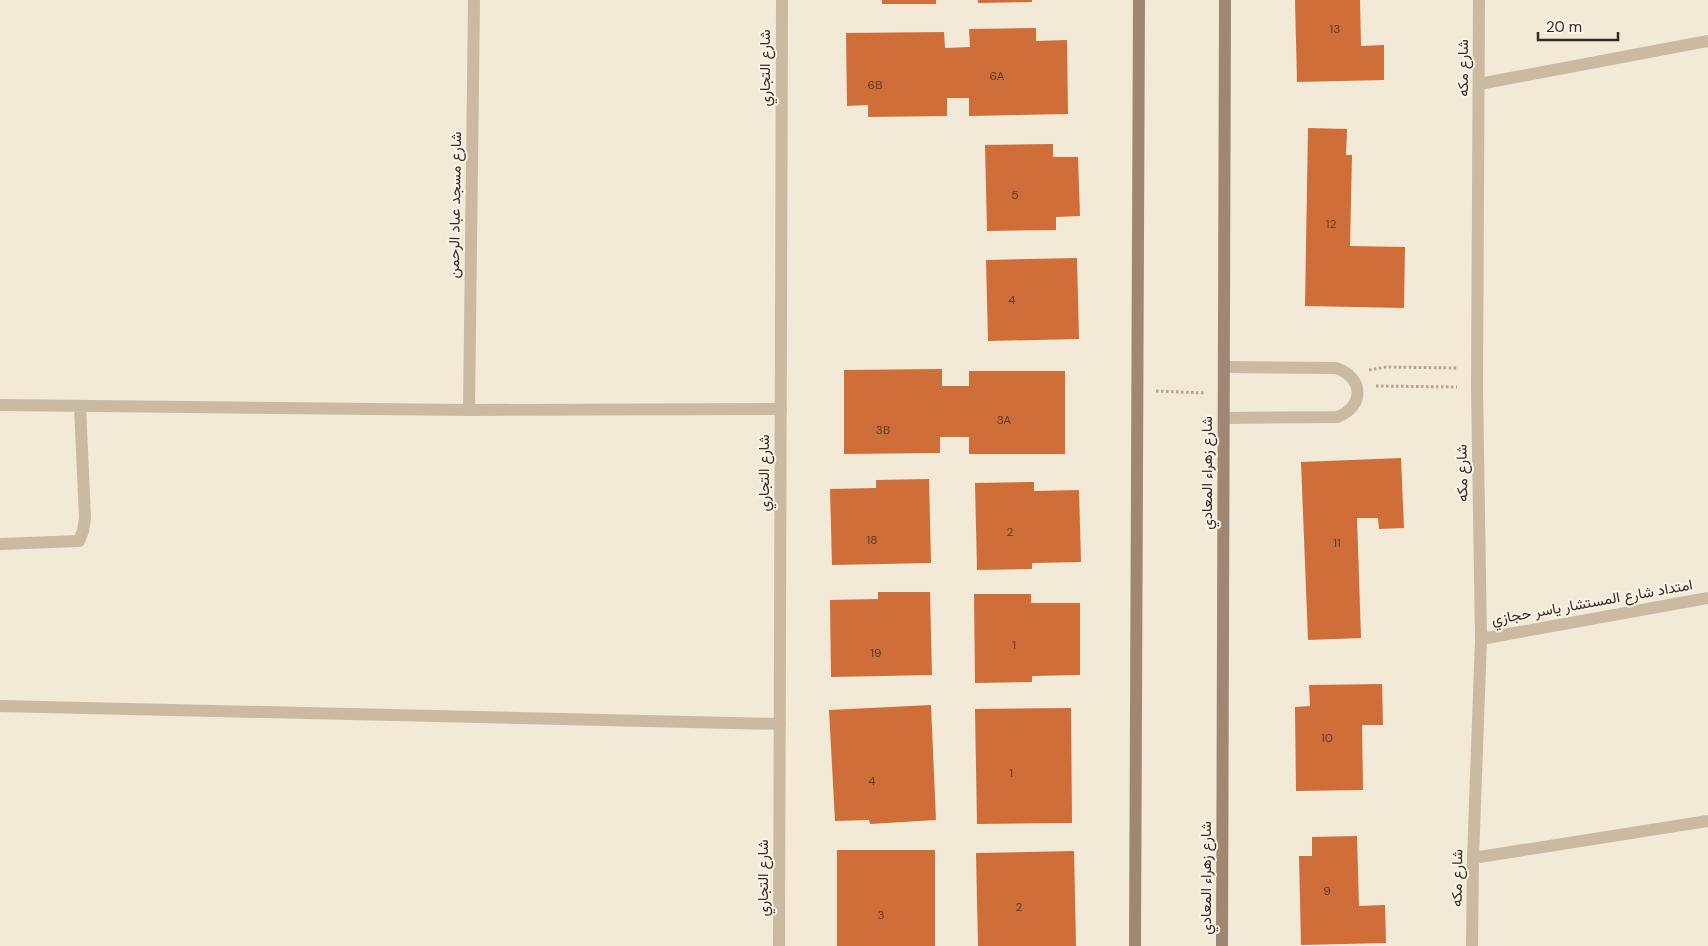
<svg xmlns="http://www.w3.org/2000/svg" width="1708" height="946" viewBox="0 0 1708 946" font-family="'DM Sans',Vazirmatn,sans-serif">
<style>
.building{fill:#cf6e38}
.lines{fill:none;stroke-linecap:round;stroke-linejoin:round}
.path{stroke:#b7a48c;stroke-width:3;stroke-dasharray:2.5 2.5;stroke-linecap:butt}
.lane{stroke:#cbbaa2;stroke-width:12}
.street{stroke:#cbbaa2;stroke-width:12}
.secondary{stroke:#9f8873;stroke-width:12}
.labels{text-anchor:middle;stroke-width:4;stroke-linejoin:round;paint-order:stroke}
.number-label{font-size:12px;fill:#5c3c2a}
.street-label{font-size:15px;fill:#352c25;stroke:#faf2e3}
</style>
<rect width="100%" height="100%" fill="#f3e9d7"/>
<path class="building" d="M882,0H936V4H882Z
M978,0H1032V2L978,3Z
M1295,0H1360L1361,46L1384,45V80L1297,82Z
M1036,28V41L1067,40L1068,114L969,116V98H947V116L868,117V105L847,106L846,33L944,32L945,48L970,47L969,29Z
M1308,128L1347,129L1346,155H1352L1350,246L1405,247L1404,308L1305,306Z
M1053,144V157H1078L1080,216L1056,217V230L987,231L985,145Z
M1077,258L1079,339L988,341L986,260Z
M942,369V386H969V371H1065V454H969V437H940V453L844,454V370Z
M1401,458L1404,528L1379,529L1378,518H1357L1361,638L1308,640L1301,462Z
M929,479L931,563L832,565L830,489L876,488V480Z
M1034,482V491L1079,490L1081,562L1032,563V569L977,570L975,483Z
M878,592H930L932,675L831,677L830,600L878,599Z
M974,594H1031V603H1080V675L1032,676V682L975,683Z
M1382,684L1383,725H1362L1363,790L1296,791L1295,707L1310,706L1309,685Z
M931,705L936,820L870,824L869,820L835,821L829,710Z
M1071,708L1072,823L977,824L975,709Z
M1357,836L1359,906L1385,905L1386,943L1301,945L1299,856H1312V837Z
M837,850H935V946H837Z
M1074,851L1076,946H978L976,853Z"/>
<g class="lines">
<path class="path" d="M1369,370L1386,367L1457,368
M1376,386L1457,387
M1156,391L1204,393"/>
<path class="lane" d="M1224,418L1337,417C1365,407 1364,377 1336,368L1224,367"/>
<path class="street" d="M1479,84L1708,41
M0,405L469,410L781,409
M469,410L474,0
M0,544L79,541L83,531L85,518L80,406
M1481,639L1708,598
M0,706L780,724
M1473,858L1708,821
M779,946L782,0
M1472,946L1473,858L1481,639L1477,387L1479,0"/>
<path class="secondary" d="M1135,946L1139,0
M1222,946L1225,0"/>
</g>
<g class="labels">
<g class="number-label">
<text x="1335" y="33">13</text>
<text x="997" y="80">6A</text>
<text x="875" y="89">6B</text>
<text x="1015" y="199">5</text>
<text x="1331" y="228">12</text>
<text x="1012" y="304">4</text>
<text x="1004" y="424">3A</text>
<text x="883" y="434">3B</text>
<text x="1010" y="536">2</text>
<text x="872" y="544">18</text>
<text x="1337" y="547">11</text>
<text x="1014" y="649">1</text>
<text x="876" y="657">19</text>
<text x="1327" y="742">10</text>
<text x="1011" y="777">1</text>
<text x="872" y="785">4</text>
<text x="1327" y="895">9</text>
<text x="1019" y="911">2</text>
<text x="881" y="919">3</text>
</g>
<g class="street-label">
<text transform="translate(765 68) rotate(-90)" y="5">شارع التجاري</text>
<text transform="translate(1463 68) rotate(-90)" y="5">شارع مكه</text>
<text transform="translate(455 205) rotate(-89)" y="5">شارع مسجد عباد الرحمن</text>
<text transform="translate(764 473) rotate(-90)" y="5">شارع التجاري</text>
<text transform="translate(1207 473) rotate(-90)" y="5">شارع زهراء المعادي</text>
<text transform="translate(1462 473) rotate(-91)" y="5">شارع مكه</text>
<text transform="translate(1592 602) rotate(-10)" y="5">امتداد شارع المستشار ياسر حجازي</text>
<text transform="translate(763 878) rotate(-90)" y="5">شارع التجاري</text>
<text transform="translate(1206 878) rotate(-90)" y="5">شارع زهراء المعادي</text>
<text transform="translate(1457 878) rotate(-89)" y="5">شارع مكه</text>
</g>
</g>
<path d="M1538 32v8h80v-8" fill="none" stroke="#352c25" stroke-width="2.5"/>
<text x="1546" y="32" font-size="15" fill="#352c25" stroke="#faf2e3" stroke-width="4" paint-order="stroke">20 m</text>
</svg>
